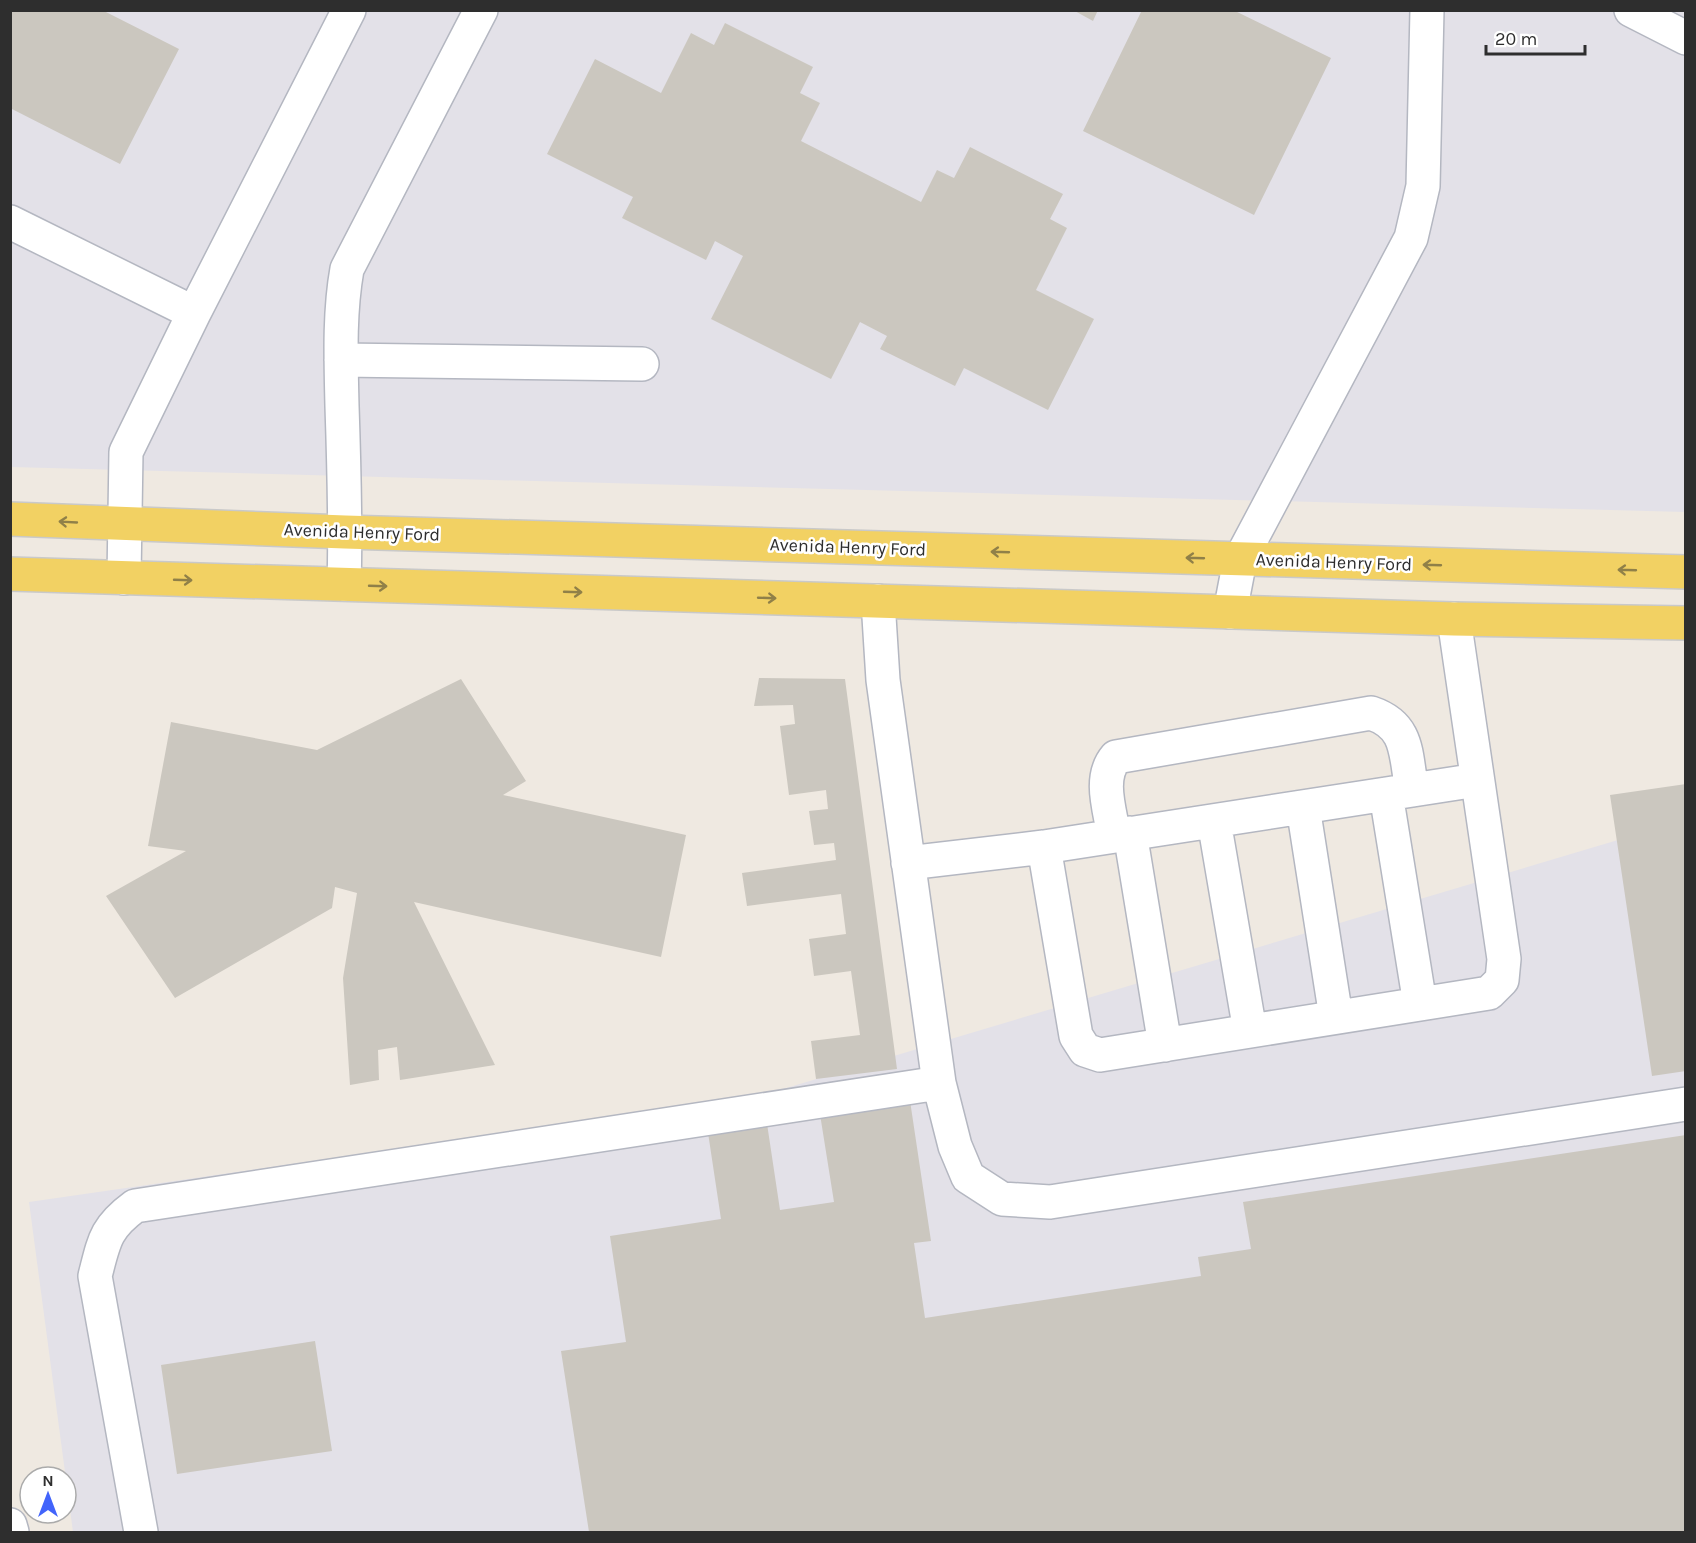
<svg xmlns="http://www.w3.org/2000/svg" width="1696" height="1543" viewBox="0 0 1696 1543" font-family="Karla,sans-serif">
<style>
.industrial{fill:#e3e1e8}
.building{fill:#cbc7bf}
.lines{fill:none;stroke-linecap:round;stroke-linejoin:round}
.minor-casing{stroke:#b4b7c1;stroke-width:36}
.major-casing{stroke:#c9c9c9;stroke-width:36}
.minor{stroke:#fff;stroke-width:33}
.major{stroke:#f2d163;stroke-width:33}
.oneway{stroke:#908048}
.labels{text-anchor:middle;stroke-width:5;stroke-linejoin:round;paint-order:stroke}
.street-label{font-size:18px;fill:#2e2e2e;stroke:#fff}
</style>
<rect width="100%" height="100%" fill="#efe9e1"/>
<path class="industrial" d="M11,11H1685V512L11,467Z
M1685,820V1532H73L29,1202L756,1097Z"/>
<path class="building" d="M10,10H102L179,49L120,164L10,108Z
M1073,10H1098L1093,21Z
M1142,10H1233L1331,58L1254,215L1083,131Z
M725,23L813,67L800,93L820,103L801,141L921,202L937,170L954,178L970,147L1063,194L1050,219L1067,228L1036,290L1094,319L1048,410L964,368L955,386L880,349L887,336L860,322L831,379L711,319L743,256L715,241L706,260L622,218L633,197L547,154L595,59L661,93L691,33L714,45Z
M759,678L845,679L897,1069L816,1079L811,1041L860,1035L851,971L814,976L809,939L846,934L841,894L747,906L742,873L836,860L834,843L814,845L809,811L828,809L826,790L789,795L780,726L795,724L793,705L754,706Z
M461,679L526,781L503,795L686,835L661,957L414,902L495,1065L400,1080L397,1047L378,1050L379,1080L350,1085L343,978L357,893L335,887L332,908L175,998L106,896L186,851L148,846L171,722L317,750Z
M1686,784V1071L1652,1076L1610,795Z
M909,1094L931,1241L914,1243L925,1318L1201,1276L1198,1257L1251,1249L1243,1202L1686,1135V1532H589L561,1351L626,1342L610,1236L721,1219L707,1126L766,1117L780,1210L834,1202L819,1108Z
M315,1341L332,1451L177,1474L161,1365Z"/>
<g class="lines">
<g class="minor-casing">
<path id="minor" d="M1631,10L1686,38
M10,222L194,313
M341,360L642,364
M124,578L126,452L194,313L349,10
M344,584C346,525 344,465 342,406C341,360 339,314 347,269L481,10
M878,601L883,680L939,1083
M1230,612L1240,560L1411,238L1423,186L1427,10
M1386,794L1420,1004
M1303,807L1336,1017
M1214,821L1250,1031
M1130,833L1165,1045
M1114,836C1110,810 1098,778 1116,757L1371,713C1410,726 1405,755 1412,790
M1044,847L1076,1036L1085,1050L1100,1055L1489,993L1502,980L1504,959L1454,619
M908,863L1044,847L1477,780
M10,1525L12,1532
M141,1532L95,1276C104,1241 105,1228 135,1206L939,1083L955,1146L968,1177L1002,1199L1050,1202L1686,1104"/>
</g>
<g class="major-casing">
<path id="major" d="M10,519L345,532L1686,572
M10,574L1454,619L1686,623"/>
</g>
<use href="#minor" class="minor"/>
<use href="#major" class="major"/>
</g>
<defs><path id="oneway-shaft" d="M-6 0H5M1.5-3L5.5 0L1.5 3" fill="none" stroke-width="1.6" stroke-linecap="round" stroke-linejoin="round" transform="scale(1.5)"/></defs>
<g class="oneway">
<use href="#oneway-shaft" transform="translate(68 522) rotate(-177)"/>
<use href="#oneway-shaft" transform="translate(1000 552) rotate(-178)"/>
<use href="#oneway-shaft" transform="translate(1195 558) rotate(-178)"/>
<use href="#oneway-shaft" transform="translate(1432 565) rotate(-178)"/>
<use href="#oneway-shaft" transform="translate(1627 570) rotate(-178)"/>
<use href="#oneway-shaft" transform="translate(183 580) rotate(2)"/>
<use href="#oneway-shaft" transform="translate(378 586) rotate(2)"/>
<use href="#oneway-shaft" transform="translate(573 592) rotate(2)"/>
<use href="#oneway-shaft" transform="translate(767 598) rotate(2)"/>
</g>
<g class="labels">
<g class="street-label">
<text transform="translate(362 532) rotate(2)" y="6">Avenida Henry Ford</text>
<text transform="translate(848 547) rotate(2)" y="6">Avenida Henry Ford</text>
<text transform="translate(1334 562) rotate(2)" y="6">Avenida Henry Ford</text>
</g>
</g>
<rect width="1696" height="1543" fill="none" stroke="#2e2e2e" stroke-width="24"/>
<g transform="translate(48 1495)"><circle r="28" fill="#ffffff" stroke="#ababab" stroke-width="1.5"/>
<path d="M0-4.5L10 22L0 15L-10 22Z" fill="#4264fb"/>
<text y="-9" font-size="16" font-weight="bold" text-anchor="middle" fill="#2e2e2e">N</text>
</g>
<path d="M1486 45v9h99v-9" fill="none" stroke="#2e2e2e" stroke-width="3"/>
<text x="1495" y="45" font-size="18" fill="#2e2e2e" stroke="#ffffff" stroke-width="4.5" paint-order="stroke">20 m</text>
</svg>
